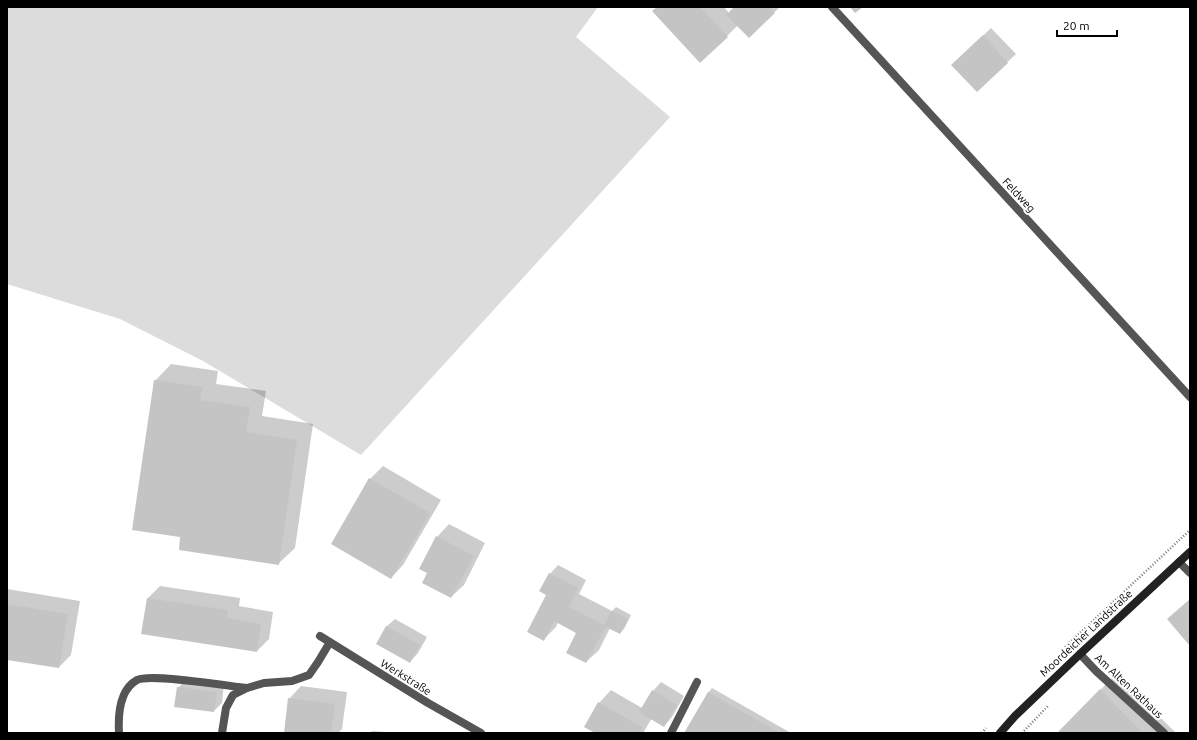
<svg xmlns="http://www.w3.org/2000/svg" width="1197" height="740" viewBox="0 0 1197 740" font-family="Ubuntu,sans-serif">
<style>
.green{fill:#dcdcdc}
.shadow{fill:#0003}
.building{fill:#c4c4c4}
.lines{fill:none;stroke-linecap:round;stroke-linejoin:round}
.path{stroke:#777;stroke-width:2.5;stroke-dasharray:1 2;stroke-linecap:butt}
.lane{stroke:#555;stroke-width:8}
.street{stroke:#555;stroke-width:8}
.secondary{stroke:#222;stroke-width:8}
.labels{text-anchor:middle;stroke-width:4;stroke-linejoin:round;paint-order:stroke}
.street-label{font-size:11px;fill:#000;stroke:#fff}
</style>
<rect width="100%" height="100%" fill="#fff"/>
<path class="green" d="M7,7H598L576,37L670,117L361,455L203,361L120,319L7,284Z"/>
<path class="shadow" d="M658,7H724L729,13L735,7H780L749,36L738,25L727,36Z
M991,28L1016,54L977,91L961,57Z
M171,364L218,371L216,384L266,391L262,416L313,424L295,548L278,564L181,536L155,381Z
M383,466L441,500L403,565L391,578L370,479Z
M449,524L485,543L464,585L451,597L429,573L437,537Z
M558,565L586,580L579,594L612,611L616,607L631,615L624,629L620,633L610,628L599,650L586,662L578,633L558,622L556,627L544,639L550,574Z
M160,586L240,598L239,606L273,612L269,639L257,651L142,633L148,598Z
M7,589L80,601L71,655L59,667L7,659Z
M395,619L427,637L418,653L410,662L386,627Z
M1116,674L1175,732L1174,733H1058Z
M186,680L224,684L222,703L214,711L178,688Z
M661,682L684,696L672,717L664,726L652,718L643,733H597L599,703L611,690L642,708L653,691Z
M301,686L347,692L342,729L338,733H285L289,699Z
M712,688L791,733H685L709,692Z
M372,731L400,733H370Z"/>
<path class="building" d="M657,7H700L728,37L700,63L652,11Z
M734,7H769L775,13L749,38L726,15Z
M850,7H863L855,13Z
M983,35L1008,63L977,92L951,65Z
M154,380L202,387L200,400L250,407L246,432L297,440L279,565L179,550L180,537L132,530Z
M369,478L430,513L391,579L331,544Z
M436,536L474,556L451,598L422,583L427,573L419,569Z
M549,573L578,588L569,607L604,625L611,611L628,619L620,634L606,627L586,663L566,653L576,633L554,621L544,641L527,632L546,595L539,591Z
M147,598L228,610L227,618L261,624L257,652L141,634Z
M1190,599V646L1167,619Z
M7,604L68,614L59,668L7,660Z
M386,626L420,645L410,663L376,644Z
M177,687L217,692L214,712L174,707Z
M1100,689L1143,733H1057Z
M652,690L677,705L664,727L639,712Z
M708,692L780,733H684Z
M288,698L335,704L331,733H284Z
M598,702L642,727L639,733H595L584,727Z"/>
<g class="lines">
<path class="path" d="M1065,647L1190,530
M982,733L986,728
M1022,733L1048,706"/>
<path class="lane" d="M1179,562L1190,573
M320,636L428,703L481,733
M119,733C118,715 119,690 137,680C150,673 228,686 247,688
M222,733L226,708L233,695L247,688L264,683L292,681L309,675L318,662L330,642
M671,733L697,682"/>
<path class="street" d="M832,7L1190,397
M1080,654L1096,671L1164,733"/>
<path class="secondary" d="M1000,733L1015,716L1080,654L1190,552"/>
</g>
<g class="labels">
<g class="street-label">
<text transform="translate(1019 195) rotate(47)" y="4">Feldweg</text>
<text transform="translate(1086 633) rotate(-43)" y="4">Moordeicher Landstraße</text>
<text transform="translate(406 677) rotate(32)" y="4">Werkstraße</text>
<text transform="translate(1129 686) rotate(43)" y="4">Am Alten Rathaus</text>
</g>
</g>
<rect width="1197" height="740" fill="none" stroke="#000000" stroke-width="16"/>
<path d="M1057 30v6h60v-6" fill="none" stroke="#000000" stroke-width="2"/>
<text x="1063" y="30" font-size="12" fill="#000000" stroke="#ffffff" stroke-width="3" paint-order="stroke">20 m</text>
</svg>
